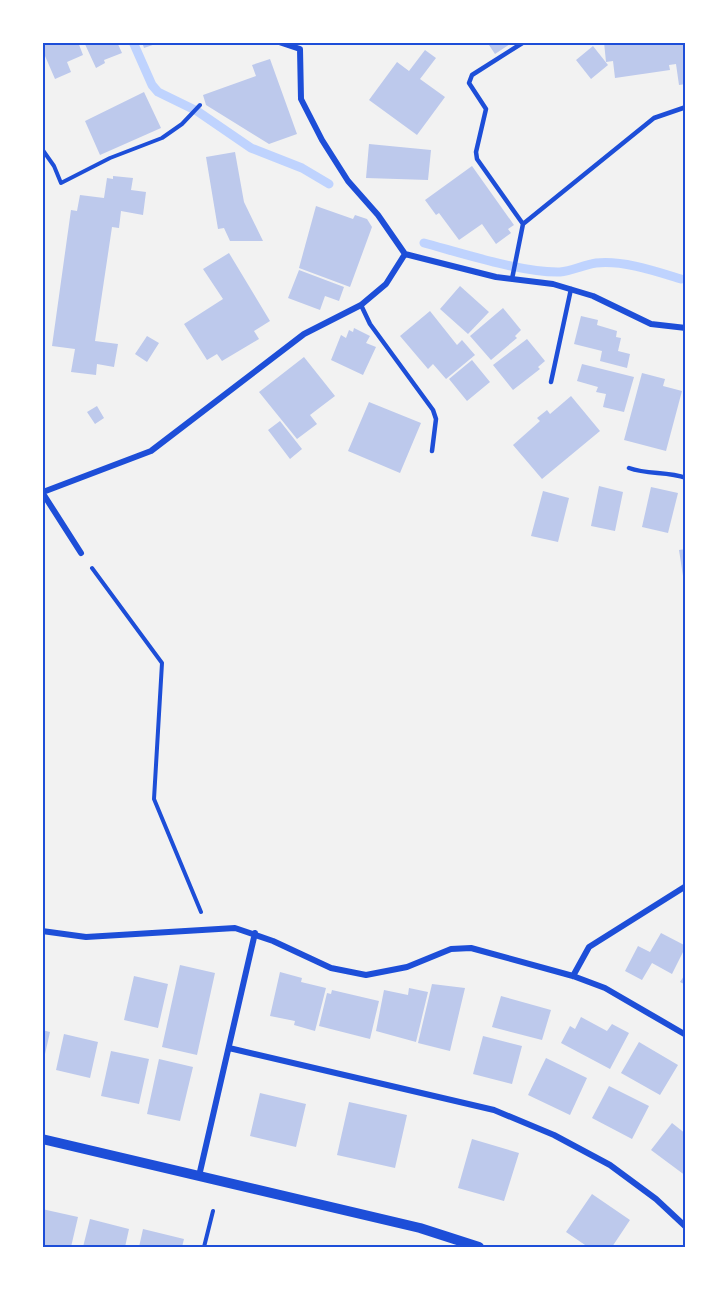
<svg xmlns="http://www.w3.org/2000/svg" width="728" height="1289" viewBox="0 0 728 1289" font-family="'Space Grotesk',sans-serif">
<style>
.lines{fill:none;stroke-linecap:round;stroke-linejoin:round}
.stream{stroke:#bfd3fe;stroke-width:9}
.building{fill:#bdc9ec}
.path{stroke:#1d4ed8;stroke-width:4}
.service{stroke:#1d4ed8;stroke-width:4.5}
.minor{stroke:#1d4ed8;stroke-width:6}
.tertiary{stroke:#1d4ed8;stroke-width:10}
.neatline{fill:none;stroke:#1d4ed8;stroke-width:2}
</style>
<rect width="100%" height="100%" fill="#f2f2f2"/>
<g class="lines">
<path class="stream" d="M133,42L152,85L158,92L197,111L251,148L302,168L329,184
M424,243C461,253 523,273 560,272C572,271 583,265 596,263C623,260 655,271 681,279"/>
</g>
<path class="building" d="M42,42H78L83,55L67,62L71,72L55,79L42,49Z
M84,42H117L122,53L104,60L105,63L96,68Z
M142,42H161L144,48Z
M487,42H513L495,54Z
M604,42H686V84L679,85L676,64L669,65L670,70L615,78L613,61L606,62Z
M593,46L608,65L591,79L576,60Z
M425,50L436,58L420,79L445,97L417,135L369,100L397,62L409,71Z
M270,59L297,134L269,144L206,105L203,95L256,76L252,65Z
M144,92L161,128L100,155L85,121Z
M369,144L431,150L428,180L366,178Z
M235,152L244,202L263,241H230L224,228L218,229L206,157Z
M472,166L514,225L508,229L511,233L496,244L482,224L459,240L439,213L436,215L425,200Z
M113,176L133,178L131,190L146,192L143,215L121,211L119,228L112,227L95,341L118,344L114,367L97,364L96,375L71,372L75,349L52,346L71,210L77,211L80,195L104,198L107,178L113,179Z
M316,206L353,219L355,215L367,219L372,227L350,287L299,268Z
M229,253L270,321L254,331L259,339L222,361L217,354L207,360L184,324L223,299L203,269Z
M299,270L344,287L339,301L325,296L320,310L288,298Z
M460,286L489,312L468,334L440,309Z
M503,308L521,330L515,336L517,338L491,360L470,336Z
M430,311L457,345L462,340L475,355L446,379L433,364L428,369L400,336Z
M581,316L598,320L597,325L617,331L616,337L621,338L618,351L630,354L627,368L600,361L602,351L574,344Z
M354,328L370,336L366,343L376,347L363,375L331,360L341,335L346,338L349,330L353,332Z
M147,336L159,343L147,362L135,354Z
M527,339L545,361L538,367L540,369L513,390L493,365Z
M304,357L335,396L310,415L317,424L297,439L259,392Z
M472,360L490,382L467,401L449,379Z
M582,364L634,377L624,412L603,407L606,394L596,392L598,387L577,381Z
M642,373L665,379L663,386L682,391L666,451L624,440Z
M571,396L600,431L542,479L513,445L540,421L537,418L547,410L550,414Z
M369,402L421,423L400,473L348,451Z
M97,406L104,418L95,424L87,412Z
M280,421L302,449L290,459L268,430Z
M599,486L623,492L615,531L591,526Z
M651,487L678,493L668,533L642,527Z
M543,491L569,498L558,542L531,536Z
M686,549V576H683L679,550Z
M661,933L686,946L672,974L652,963L642,980L625,971L638,946L650,952Z
M180,965L215,973L197,1055L162,1047Z
M280,972L302,978L301,982L326,988L315,1031L294,1025L295,1021L270,1016Z
M686,973V985L680,982Z
M134,976L168,984L158,1028L124,1020Z
M432,984L465,988L450,1051L418,1043Z
M409,988L428,992L416,1042L376,1031L384,990L408,995Z
M332,990L379,1001L370,1039L319,1026L327,993L331,994Z
M501,996L551,1010L542,1040L492,1027Z
M581,1017L607,1031L612,1024L629,1033L610,1069L561,1043L570,1026L575,1029Z
M42,1030L50,1032L43,1063H42Z
M64,1034L98,1042L90,1078L56,1070Z
M483,1036L522,1046L512,1084L473,1074Z
M639,1042L678,1065L660,1095L621,1073Z
M111,1051L149,1059L139,1104L101,1096Z
M546,1058L587,1078L570,1115L528,1095Z
M159,1059L193,1067L180,1121L147,1114Z
M609,1086L649,1106L632,1139L592,1118Z
M260,1093L306,1104L296,1147L250,1136Z
M349,1102L407,1115L395,1168L337,1155Z
M672,1123L686,1134V1176L651,1150Z
M472,1139L519,1153L504,1201L458,1188Z
M592,1194L630,1220L612,1247H588L566,1232Z
M42,1209L78,1217L71,1247H42Z
M90,1219L129,1229L125,1247H83Z
M143,1229L184,1239L182,1247H139Z"/>
<g class="lines">
<path class="path" d="M42,149L54,166L61,183L110,158L162,138L182,124L200,105
M92,568L162,663L154,799L201,912
M204,1247L213,1211"/>
<path class="service" d="M523,224L477,159L476,152L486,109L469,83L472,75L524,42
M512,279L523,224L654,118L686,107
M361,305L370,324L433,410L436,419L432,451
M551,382L571,289
M629,468C648,475 667,471 686,478"/>
<path class="minor" d="M279,42L300,49L301,99L322,140L348,181L378,215L405,254L496,277L553,284L593,296L651,324L686,328
M42,492L81,553
M43,492L151,451L304,334L361,305L386,284L405,254
M42,931L86,937L235,928L273,941L331,968L366,975L407,967L451,949L471,948L573,976L605,988L686,1035
M573,976L589,947L686,886
M229,1048L494,1110L554,1135L610,1165L656,1199L686,1227
M199,1176L255,933"/>
<path class="tertiary" d="M42,1139L420,1228L479,1247"/>
</g>
<rect width="728" height="1289" fill="none" stroke="#ffffff" stroke-width="87"/>
<rect x="44" y="44" width="640" height="1202" class="neatline"/>
</svg>
